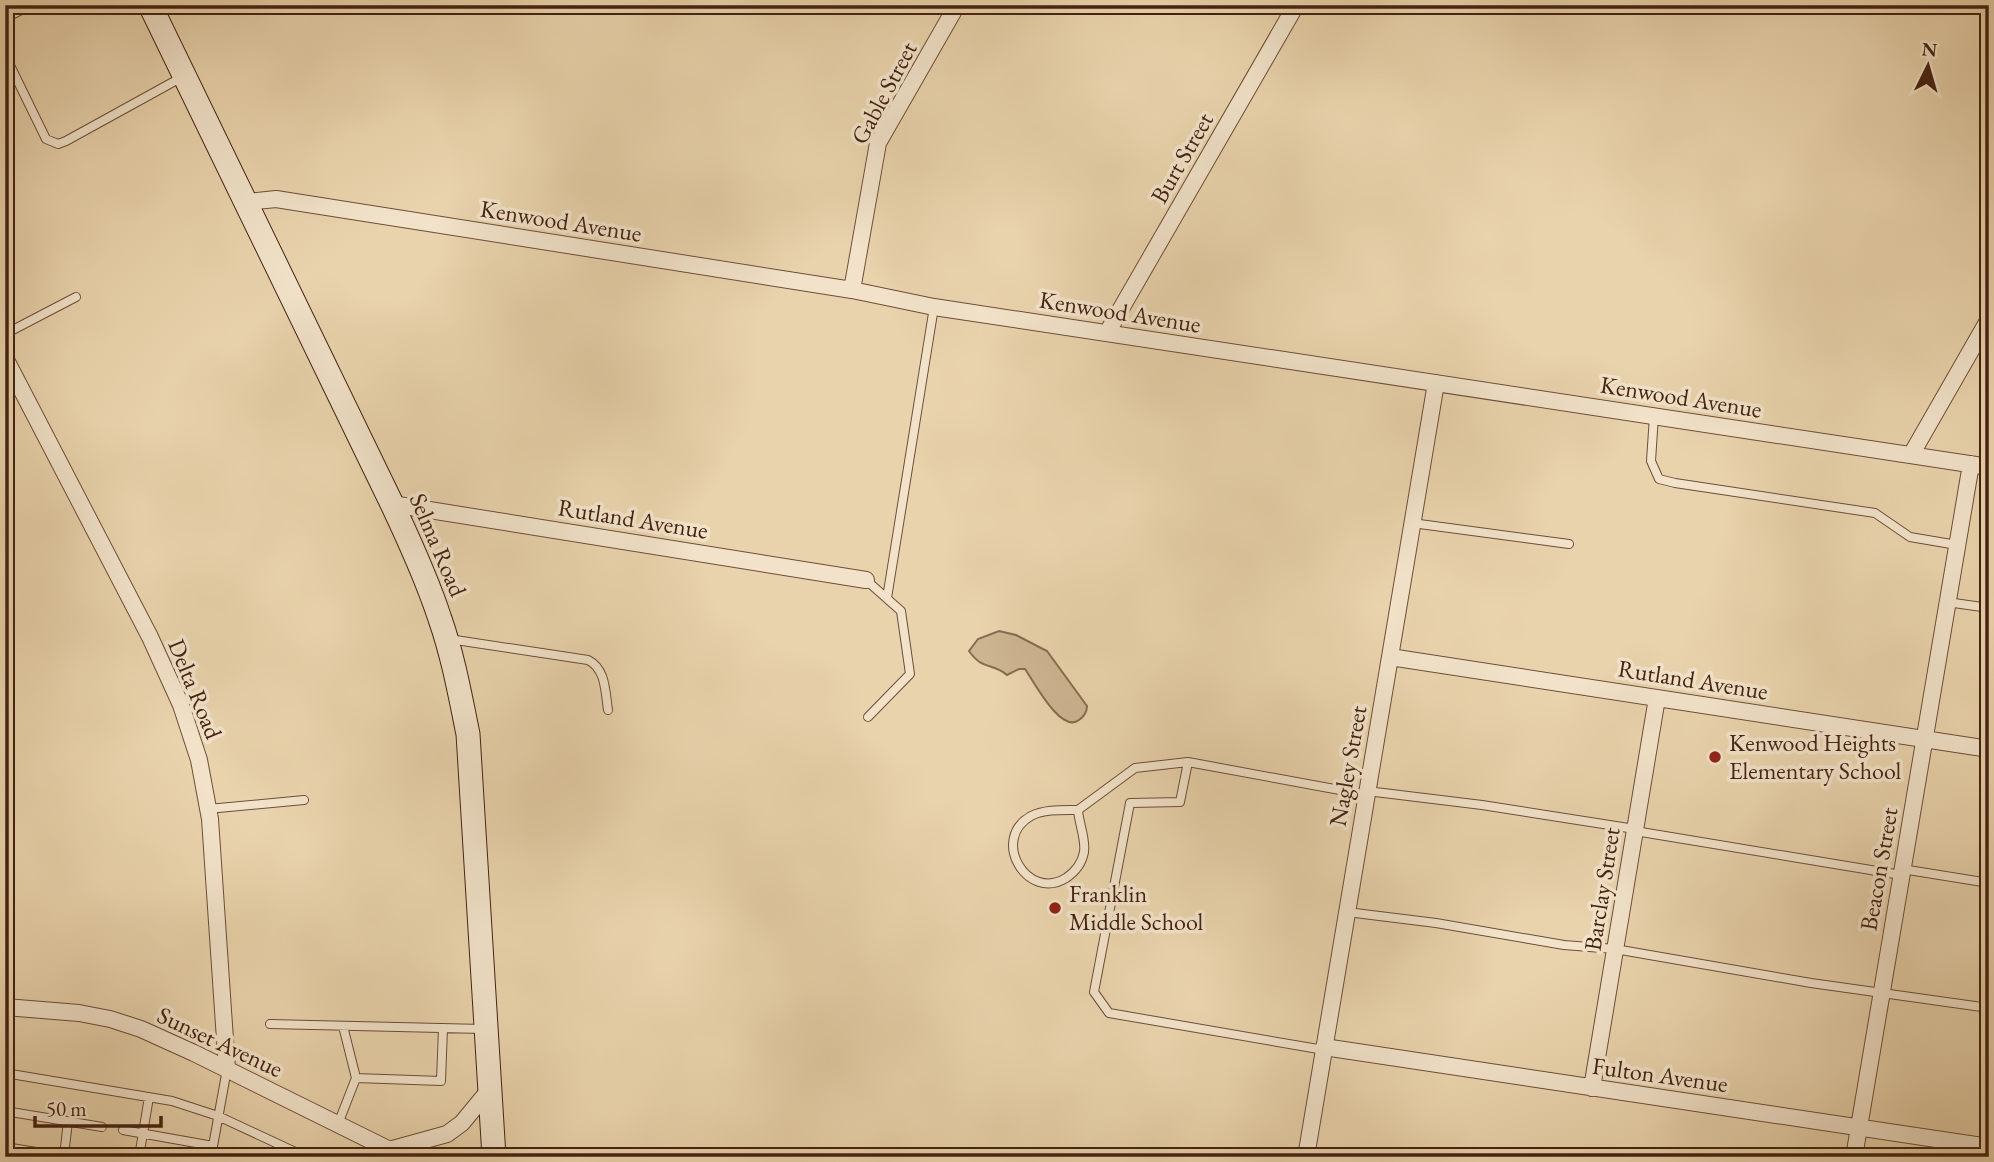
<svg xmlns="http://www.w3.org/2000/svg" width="1994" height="1162" viewBox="0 0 1994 1162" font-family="'EB Garamond',serif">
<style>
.green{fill:#cdb591;stroke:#886c50;stroke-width:2}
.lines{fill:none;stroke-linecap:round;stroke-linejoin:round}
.lane-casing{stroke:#6d4e37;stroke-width:10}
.street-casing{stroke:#6d4e37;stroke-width:18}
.secondary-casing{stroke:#442210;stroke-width:25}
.lane{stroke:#f1e2c9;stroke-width:8}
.street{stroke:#f1e2c9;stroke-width:16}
.secondary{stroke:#f1e2c9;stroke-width:23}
.poi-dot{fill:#8f2418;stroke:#f1e2c9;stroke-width:2.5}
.labels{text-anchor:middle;stroke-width:7;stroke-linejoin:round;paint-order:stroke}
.street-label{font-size:24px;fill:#442210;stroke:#f1e2c9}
.poi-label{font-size:24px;fill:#442210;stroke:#f1e2c9;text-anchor:start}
</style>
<rect width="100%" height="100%" fill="#e9d3ac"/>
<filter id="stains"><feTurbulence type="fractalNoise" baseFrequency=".00286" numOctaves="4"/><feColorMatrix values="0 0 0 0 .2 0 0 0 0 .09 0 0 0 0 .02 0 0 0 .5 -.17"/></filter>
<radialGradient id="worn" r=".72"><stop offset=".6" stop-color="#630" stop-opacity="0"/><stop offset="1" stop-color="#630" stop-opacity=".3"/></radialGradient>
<path class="green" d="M999,631L1016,635L1047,651L1087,706C1087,712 1085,716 1079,720C1061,734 1034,682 1025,669H1019L1007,675C992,662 983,671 969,651L978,639Z"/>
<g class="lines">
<g class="lane-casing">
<path id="lane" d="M5,55L46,139L58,144L66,141L184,76
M5,334L76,297
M1654,416L1651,461L1659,479L1675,483L1875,513L1910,537L1957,545
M1412,523L1569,544
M866,580L901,611L910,674L868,717
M887,598L934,307
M1947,602L1989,608
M449,639L588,660C606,669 605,691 608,710
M1367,791L1482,805L1635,829
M208,809L304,800
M1078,810C1079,824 1086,839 1084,852C1082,863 1075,872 1066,878C1027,902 990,839 1031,816C1044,809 1063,810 1078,810Z
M1078,810L1135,768L1188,762
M1635,831L1901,875
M1902,869L1989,883
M1347,912L1436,923L1564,945L1615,949L1811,983L1989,1008
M270,1024L483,1029
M343,1026L356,1078
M1324,1050L1109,1013L1094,992L1130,803L1180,802L1188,762L1367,795
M5,1073L172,1101L218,1116L306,1157
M5,1111L102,1127
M338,1124L356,1078L441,1081L443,1028
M123,1130L213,1146
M5,1147L67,1157
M64,1156L68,1121
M139,1157L149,1097
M211,1157L227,1069"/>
</g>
<g class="street-casing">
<path id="street" d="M5,14L22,5
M246,202L276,199L852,290L934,307L1989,467
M852,290L878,143L957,5
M1107,333L1296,5
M5,358L150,637L181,705L199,760L210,819L227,1069
M1911,455L1989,319
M392,504L866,580
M1390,657L1989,749
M5,1007L79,1013L110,1019L141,1029L194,1053L404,1157
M1324,1047L1989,1147
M1592,1088L1657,698
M389,1150L447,1134L462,1123L490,1089
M1306,1157L1436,383
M1854,1157L1971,464"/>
</g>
<g class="secondary-casing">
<path id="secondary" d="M150,5L392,504C410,542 427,579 440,619C453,656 460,695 468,734L494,1157"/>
</g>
<use href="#lane" class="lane"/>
<use href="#street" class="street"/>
<use href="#secondary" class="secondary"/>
</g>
<g class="poi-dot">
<circle cx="1715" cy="757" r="7"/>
<circle cx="1055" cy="908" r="7"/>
</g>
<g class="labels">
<g class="street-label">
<text transform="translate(884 93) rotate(-62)" y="8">Gable Street</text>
<text transform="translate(1182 158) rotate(-60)" y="8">Burt Street</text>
<text transform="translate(561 221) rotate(9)" y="8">Kenwood Avenue</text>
<text transform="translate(1120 312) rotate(9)" y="8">Kenwood Avenue</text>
<text transform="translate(1681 397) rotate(9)" y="8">Kenwood Avenue</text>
<text transform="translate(633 519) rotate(9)" y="8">Rutland Avenue</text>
<text transform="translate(438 545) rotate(67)" y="8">Selma Road</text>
<text transform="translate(1693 680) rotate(9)" y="8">Rutland Avenue</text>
<text transform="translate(195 689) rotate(68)" y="8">Delta Road</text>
<text transform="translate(1348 766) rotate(-80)" y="8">Nagley Street</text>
<text transform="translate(1879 869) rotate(-80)" y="8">Beacon Street</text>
<text transform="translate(1602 889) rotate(-81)" y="8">Barclay Street</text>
<text transform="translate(220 1042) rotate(25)" y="8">Sunset Avenue</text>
<text transform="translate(1660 1075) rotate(8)" y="8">Fulton Avenue</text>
</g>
<g class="poi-label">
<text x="1729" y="751">Kenwood Heights<tspan x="1729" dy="28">Elementary School</tspan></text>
<text x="1069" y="902">Franklin<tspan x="1069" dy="28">Middle School</tspan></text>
</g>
</g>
<rect width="1994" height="1162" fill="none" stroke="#e9d3ac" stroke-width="28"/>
<rect x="7" y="7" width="1980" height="1148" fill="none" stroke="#442210" stroke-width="3.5"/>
<rect x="14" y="14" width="1966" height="1134" fill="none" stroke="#442210" stroke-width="2"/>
<g transform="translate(1928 66) rotate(5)" stroke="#f1e2c9" stroke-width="5" paint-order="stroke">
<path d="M0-5L12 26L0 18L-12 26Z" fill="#442210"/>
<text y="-10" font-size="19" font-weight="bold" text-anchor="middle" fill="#442210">N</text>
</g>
<path d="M35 1116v10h126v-10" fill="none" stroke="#442210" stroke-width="3.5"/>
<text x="46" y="1116" font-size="21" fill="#442210" stroke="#f1e2c9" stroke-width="5" paint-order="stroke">50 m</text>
<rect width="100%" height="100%" filter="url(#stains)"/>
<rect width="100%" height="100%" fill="url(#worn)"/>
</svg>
